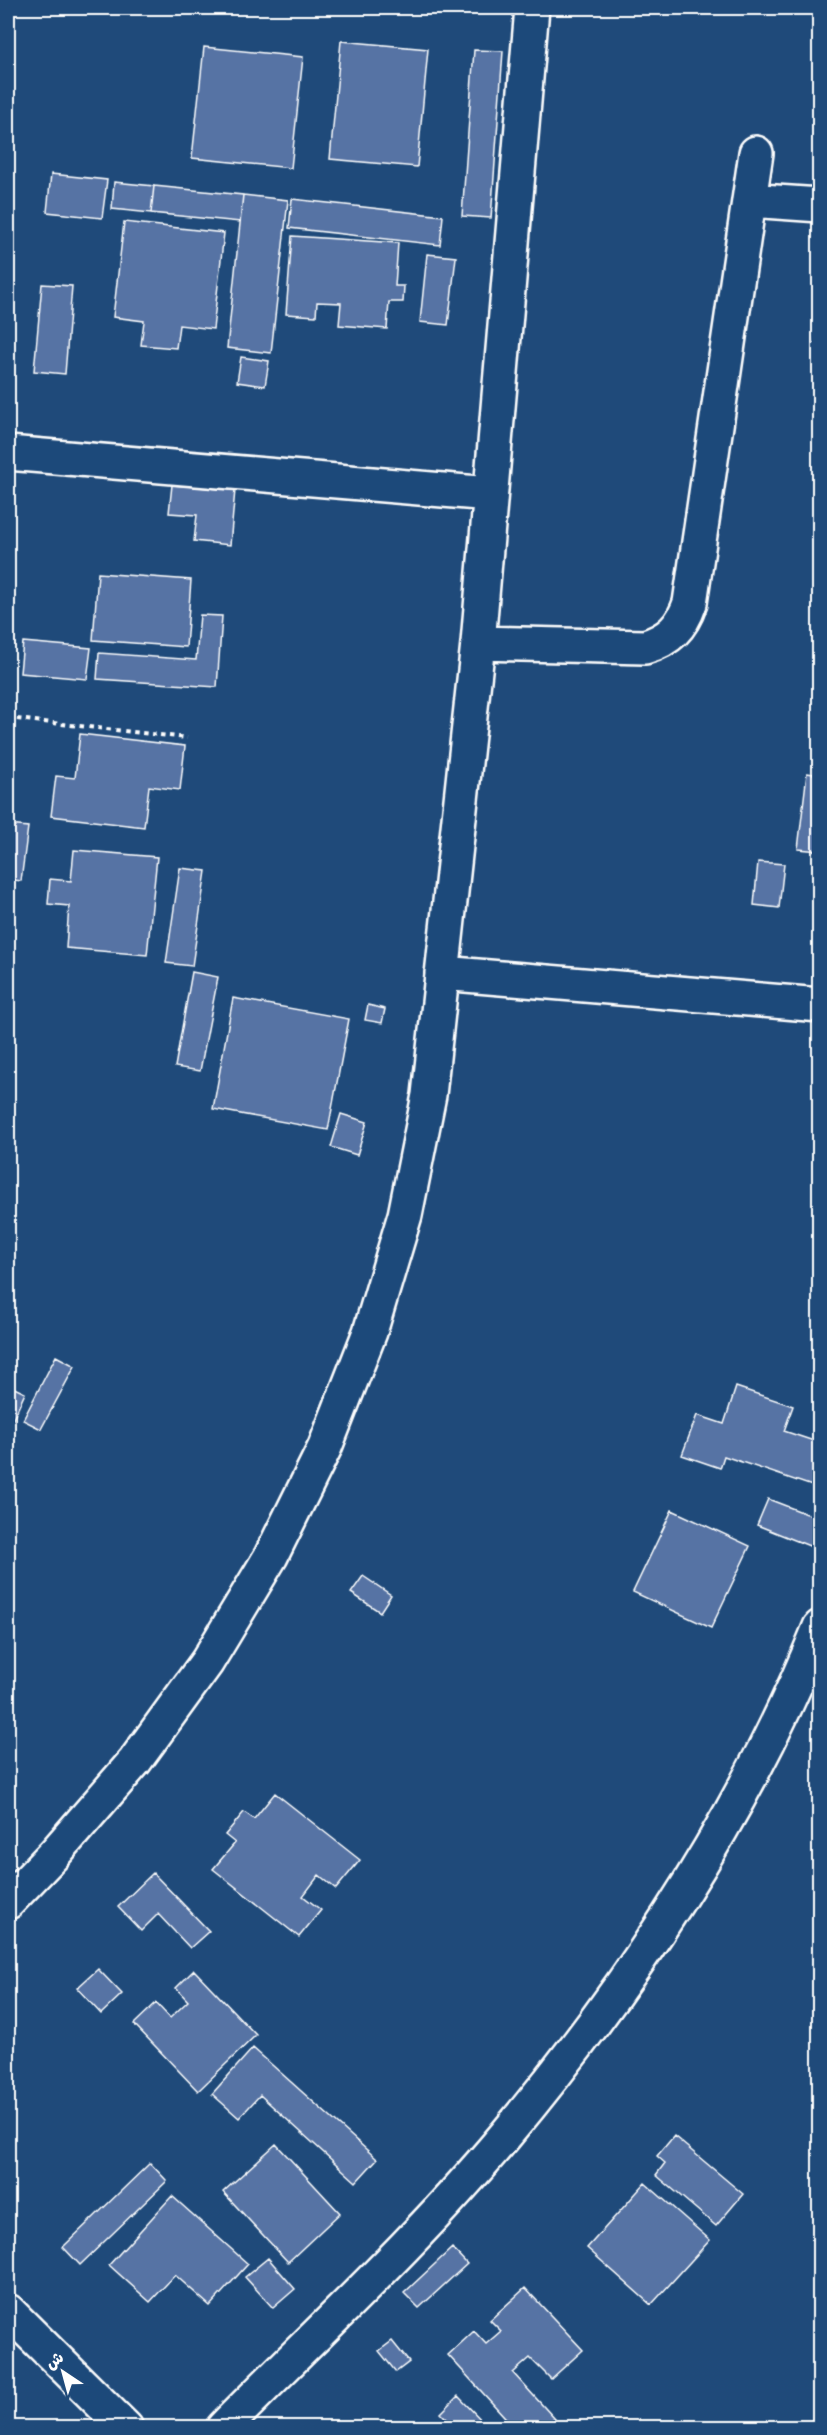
<svg xmlns="http://www.w3.org/2000/svg" width="827" height="2435" viewBox="0 0 827 2435" font-family="Delius,'Playpen Sans Arabic',sans-serif">
<style>
.building{fill:#5673a4;stroke:#fff;stroke-width:1.5}
.lines{fill:none;stroke-linecap:round;stroke-linejoin:round}
.minor-casing{stroke:#fff;stroke-width:38}
.path{stroke:#fff;stroke-width:4;stroke-dasharray:4.5 4.5;stroke-linecap:butt}
.minor{stroke:#1f4a7a;stroke-width:33}
</style>
<rect width="100%" height="100%" fill="#1f4a7a"/>
<filter id="ink" filterUnits="userSpaceOnUse"><feTurbulence type="fractalNoise" baseFrequency=".0167" numOctaves="2"/><feDisplacementMap in="SourceGraphic" scale="12" xChannelSelector="R" yChannelSelector="G"/><feConvolveMatrix kernelMatrix="1 2 1 2 8 2 1 2 1" color-interpolation-filters="sRGB"/></filter>
<g filter="url(#ink)">
<path class="building" d="M734,8H798V14Z
M341,41L428,49L417,167L330,159Z
M204,47L303,57L291,168L192,158Z
M474,50L503,51L491,218L462,216Z
M51,174L107,180L102,218L47,212Z
M114,182L154,186L151,213L112,209Z
M154,186L243,195L240,222L151,213Z
M243,195L288,200L271,353L227,348Z
M292,199L443,216L440,245L289,228Z
M124,222L224,233L213,329L179,325L176,348L141,345L144,321L113,317Z
M292,236L398,243L395,286H404L403,302H389L387,329L339,325L341,303L317,302L316,316L286,314Z
M427,254L456,257L448,325L420,322Z
M42,284L72,286L65,374L34,371Z
M820,302V344L815,343Z
M241,357L269,361L265,386L237,382Z
M172,485L235,490L230,545L194,541L197,515L169,513Z
M98,573L191,580L186,647L93,640Z
M200,615L222,616L217,687L97,679L99,653L196,660Z
M23,642L91,648L87,679L20,673Z
M80,734L185,746L180,790L149,786L144,827L51,816L56,776L75,778Z
M807,773L820,775V851L798,849Z
M8,825L28,827L21,881L8,879Z
M74,850L157,857L147,955L66,948L69,906L48,904L50,879L71,881Z
M758,862L784,864L779,908L754,905Z
M180,868L206,871L192,966L166,963Z
M192,972L218,977L200,1071L175,1067Z
M233,998L349,1019L328,1130L213,1109Z
M368,1005L385,1009L382,1023L365,1020Z
M341,1114L367,1122L357,1155L331,1147Z
M56,1356L75,1366L41,1429L23,1420Z
M8,1385L25,1393L8,1430Z
M736,1387L793,1406L784,1431L820,1443L818,1488L724,1456L720,1468L682,1455L697,1415L724,1424Z
M768,1499L820,1519V1541L817,1549L757,1525Z
M672,1510L750,1546L711,1628L633,1592Z
M363,1576L391,1595L380,1612L351,1593Z
M275,1793L360,1860L336,1889L319,1875L303,1896L321,1910L299,1937L213,1869L235,1843L225,1835L244,1812L254,1819Z
M153,1873L209,1931L190,1948L158,1914L141,1931L118,1907Z
M98,1969L122,1994L101,2014L77,1988Z
M194,1970L256,2035L198,2091L134,2024L156,2003L170,2018L188,2001L176,1988Z
M253,2048L377,2159L356,2182L260,2095L239,2118L212,2094Z
M674,2136L743,2194L716,2226L656,2175L665,2163L657,2156Z
M276,2144L340,2213L288,2262L223,2192Z
M150,2163L167,2181L80,2265L63,2247Z
M645,2183L710,2240L651,2305L587,2248Z
M172,2196L248,2264L210,2306L175,2275L150,2302L109,2265Z
M452,2248L467,2264L419,2308L404,2293Z
M268,2258L295,2289L273,2308L245,2277Z
M525,2288L583,2350L551,2379L530,2358L513,2373L555,2419L546,2428H515L448,2355L474,2331L486,2344L501,2331L490,2320Z
M392,2341L409,2362L396,2372L379,2351Z
M458,2396L489,2428H456L441,2413Z"/>
<g class="lines">
<g class="minor-casing">
<path id="minor" d="M749,200L820,205
M8,453L490,494
M478,643L645,647C669,640 682,627 690,603L756,153
M442,973L820,1005
M8,1902L55,1853L135,1761L207,1662L271,1556L325,1447L370,1332L405,1215L429,1095L478,643L532,8
M8,2311L126,2428
M223,2428C318,2332 418,2240 504,2137C633,1983 745,1813 820,1627"/>
</g>
<path class="path" d="M8,718L187,738"/>
<use href="#minor" class="minor"/>
</g>
</g>
<rect width="827" height="2435" fill="none" stroke="#1f4a7a" stroke-width="30"/>
<rect x="15" y="15" width="797" height="2405" fill="none" stroke="#fff" stroke-width="2" filter="url(#ink)"/>
<g transform="translate(63 2372) rotate(324)" stroke="#1f4a7a" stroke-width="4.5" paint-order="stroke">
<path d="M0-4.5L10 22L0 15L-10 22Z" fill="#ffffff"/>
<text y="-9" font-size="16" font-weight="bold" text-anchor="middle" fill="#ffffff">ش</text>
</g>
</svg>
